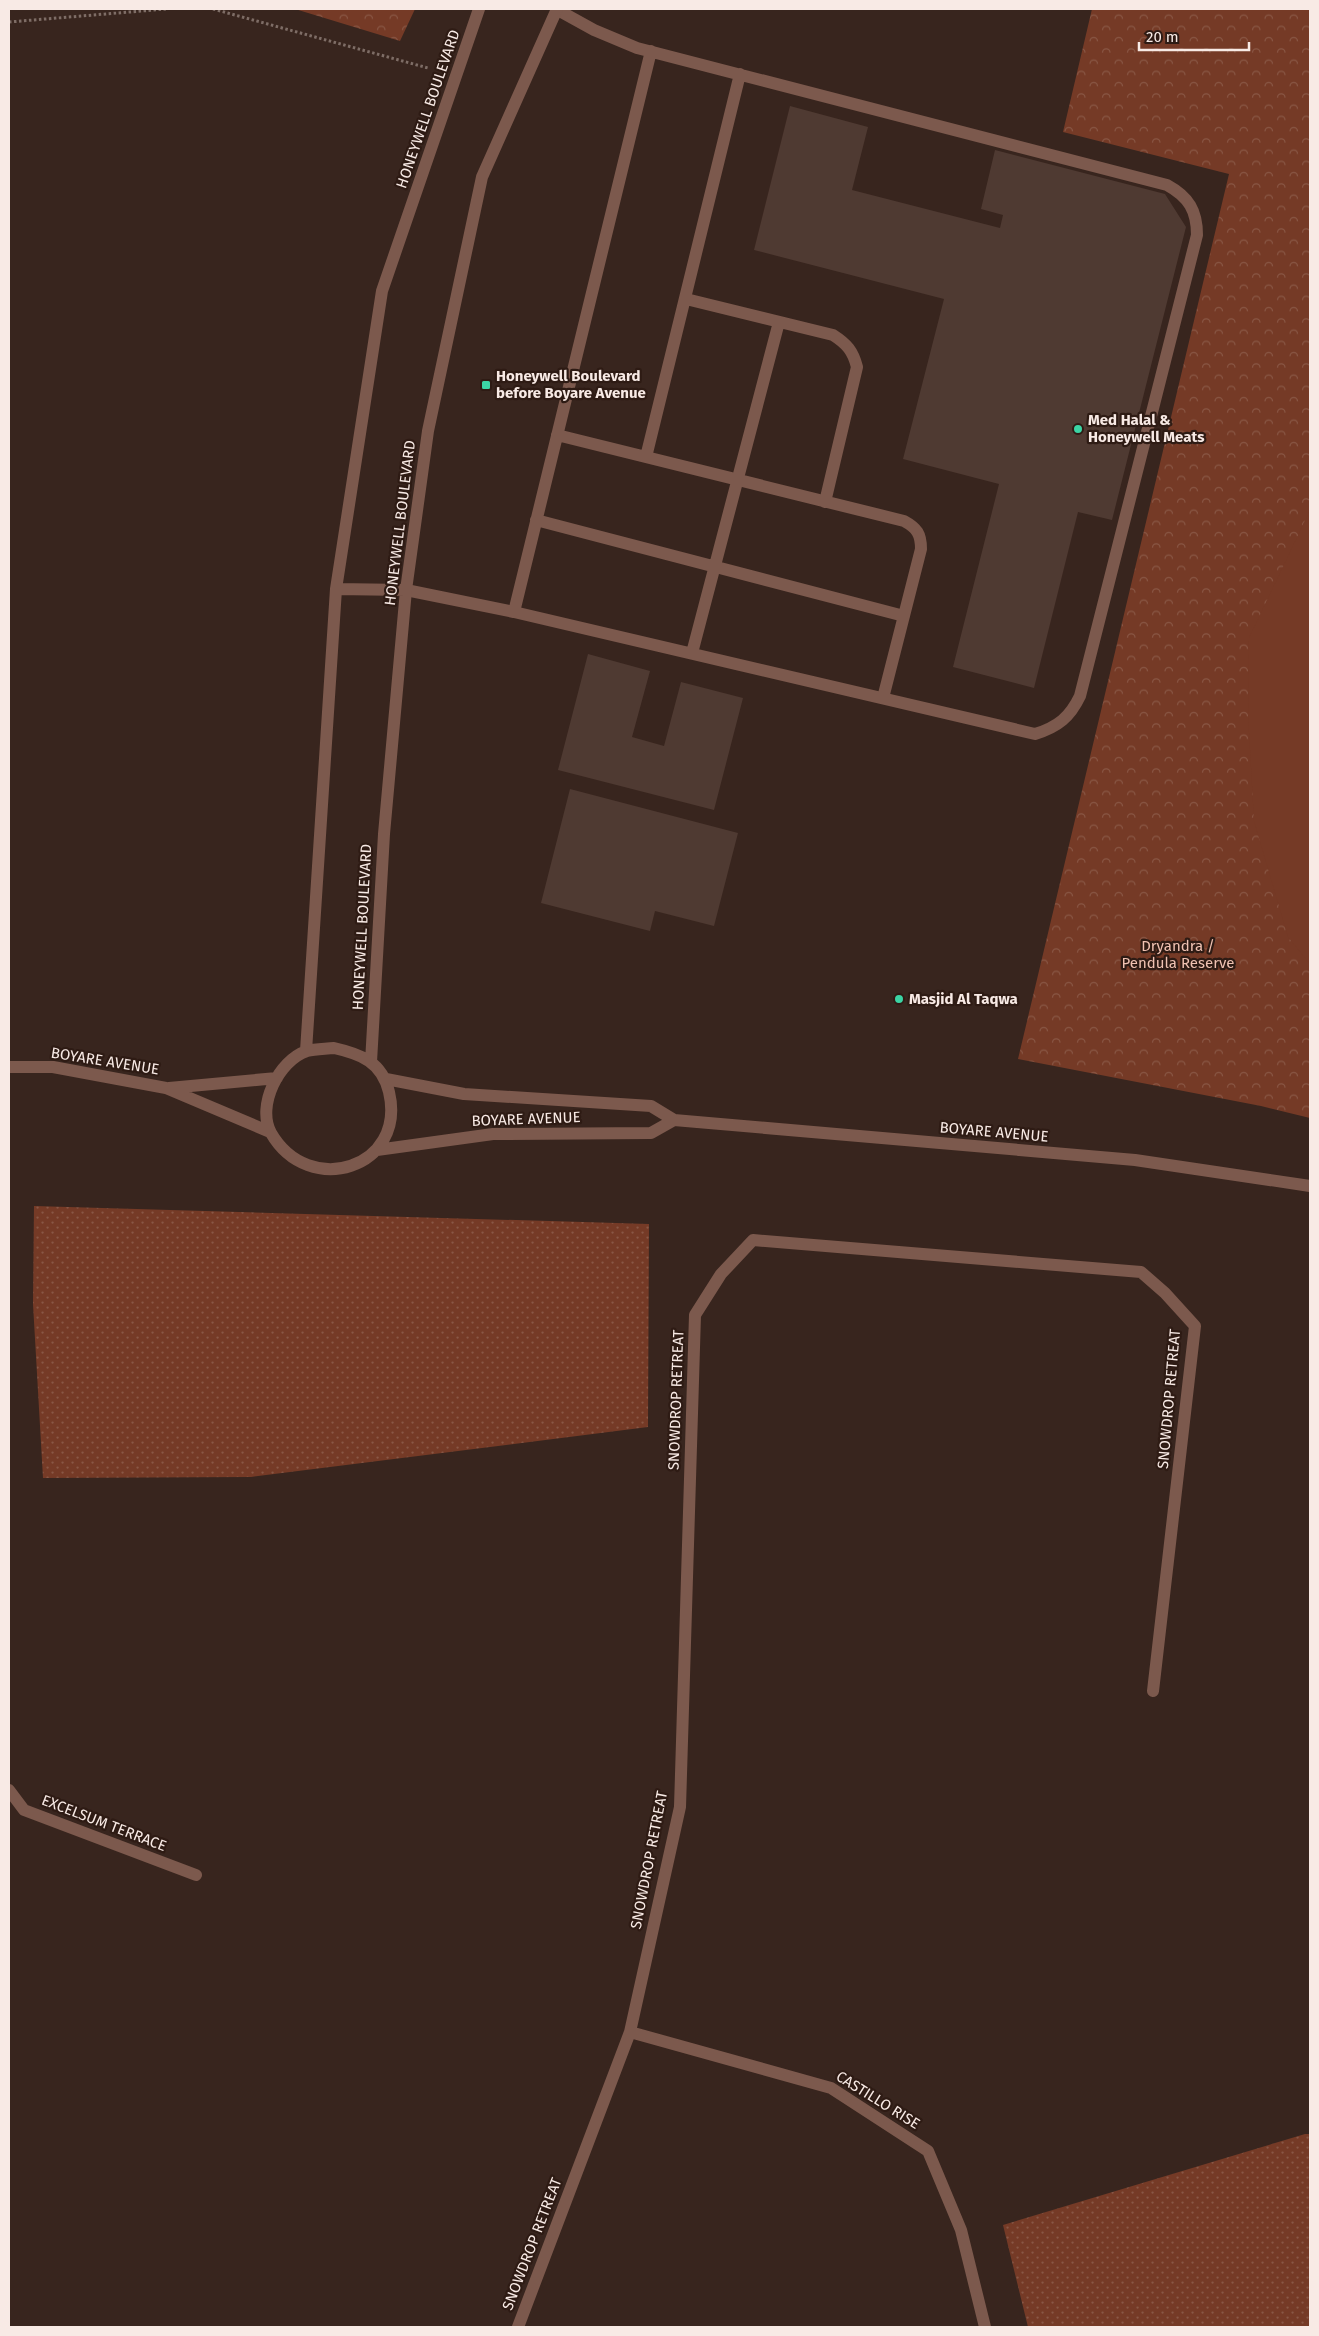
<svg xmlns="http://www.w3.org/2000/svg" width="1319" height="2336" viewBox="0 0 1319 2336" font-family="'Fira Sans',sans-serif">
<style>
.grass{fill:url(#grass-dots)}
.park{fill:url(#park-crowns)}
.pitch{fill:#753a26}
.building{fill:#4f3a32}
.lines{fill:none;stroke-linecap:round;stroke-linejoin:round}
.path{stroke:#7e6d66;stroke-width:3;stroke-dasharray:2.5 2.5;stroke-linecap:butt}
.service{stroke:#7c594d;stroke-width:12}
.minor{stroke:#7c594d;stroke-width:12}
.tertiary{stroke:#7c594d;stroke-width:12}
.poi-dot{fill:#3bd4a4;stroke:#2e1b14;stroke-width:2}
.labels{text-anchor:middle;stroke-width:4.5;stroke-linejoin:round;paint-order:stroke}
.street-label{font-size:15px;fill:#f8eae5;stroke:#2e1b14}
.poi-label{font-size:15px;font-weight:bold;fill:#f8eae5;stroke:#2e1b14;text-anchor:start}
.park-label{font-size:15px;fill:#f0c2b2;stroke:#2e1b14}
</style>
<defs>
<pattern id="grass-dots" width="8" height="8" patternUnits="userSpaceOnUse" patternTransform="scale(1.25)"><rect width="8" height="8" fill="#753a26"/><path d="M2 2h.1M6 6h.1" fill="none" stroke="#895745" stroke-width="1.8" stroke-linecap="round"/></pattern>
<pattern id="park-crowns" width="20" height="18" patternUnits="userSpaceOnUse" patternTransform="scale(1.25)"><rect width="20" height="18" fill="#753a26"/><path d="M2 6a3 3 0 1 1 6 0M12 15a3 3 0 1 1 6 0" fill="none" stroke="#895745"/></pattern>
</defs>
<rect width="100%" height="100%" fill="#38251e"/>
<path class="grass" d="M34,1206L649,1224L648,1427L251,1477L43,1478L33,1304Z
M1305,2134H1310V2327H1028L1003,2225Z"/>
<path class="park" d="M295,9H415L400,41Z
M1092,9H1310V1118L1261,1106L1018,1059L1229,174L1063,132Z"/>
<path class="pitch" d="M1310,510V964L1288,937L1254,821L1248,715L1249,638Z"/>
<path class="building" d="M790,106L868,127L852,190L1000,228L1003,215L981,209L995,150L1165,194L1186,227L1112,520L1078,512L1034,688L953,667L999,484L903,459L944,299L754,250Z
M588,654L650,671L632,737L664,746L681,682L743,698L714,810L558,770Z
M570,789L738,833L714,926L655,911L650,931L541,903Z"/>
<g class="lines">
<path class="path" d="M213,9L428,68
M9,22L166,9"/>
<path class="service" d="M686,299L833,335C847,344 853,351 857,367L825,502
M557,435L904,521C917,528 921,534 921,549L883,698
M646,457L740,74
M536,520L904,616
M406,590L514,612L1035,734C1058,727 1070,717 1080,696L1197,235C1197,211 1189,197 1167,185L637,48L594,30L556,9
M514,612L651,51
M692,653L779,322"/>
<path class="minor" d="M9,1790L24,1810L196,1875
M630,2032L831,2088L928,2151L961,2230L985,2327
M518,2327L630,2032L680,1807L695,1315L721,1274L753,1240L1141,1272L1165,1293L1195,1326L1153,1691"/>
<path class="tertiary" d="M336,589L406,590
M334,1048C361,1054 382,1062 389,1092C407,1168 309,1199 271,1133C256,1106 279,1060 307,1051C315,1049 325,1049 334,1048Z
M306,1051L336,589L382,291L479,9
M371,1062L384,834L406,590L428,431L482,177L557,9
M9,1067H53L166,1088L270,1132
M386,1079L464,1094L651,1106L674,1120L1135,1160L1310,1186
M169,1088L277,1078
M377,1150L493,1134L651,1133L674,1120"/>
</g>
<g class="poi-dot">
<rect x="481" y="380" width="10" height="10" rx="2.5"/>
<circle cx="1078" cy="429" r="5"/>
<circle cx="899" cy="999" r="5"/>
</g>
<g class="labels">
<g class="street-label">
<text transform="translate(428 109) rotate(-71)" y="5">HONEYWELL BOULEVARD</text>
<text transform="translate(400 523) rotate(-83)" y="5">HONEYWELL BOULEVARD</text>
<text transform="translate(362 927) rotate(-87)" y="5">HONEYWELL BOULEVARD</text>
<text transform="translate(105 1061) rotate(9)" y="5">BOYARE AVENUE</text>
<text transform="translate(526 1119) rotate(-2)" y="5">BOYARE AVENUE</text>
<text transform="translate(994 1132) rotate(5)" y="5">BOYARE AVENUE</text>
<text transform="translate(1169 1399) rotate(-85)" y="5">SNOWDROP RETREAT</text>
<text transform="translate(676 1400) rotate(-88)" y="5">SNOWDROP RETREAT</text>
<text transform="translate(104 1823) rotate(21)" y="5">EXCELSUM TERRACE</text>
<text transform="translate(649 1860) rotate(-79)" y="5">SNOWDROP RETREAT</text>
<text transform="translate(878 2100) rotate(32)" y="5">CASTILLO RISE</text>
<text transform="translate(532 2244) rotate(-69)" y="5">SNOWDROP RETREAT</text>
</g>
<g class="poi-label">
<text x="496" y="381">Honeywell Boulevard<tspan x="496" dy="17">before Boyare Avenue</tspan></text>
<text x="1088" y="425">Med Halal &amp;<tspan x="1088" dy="17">Honeywell Meats</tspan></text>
<text x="909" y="1004">Masjid Al Taqwa</text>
</g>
<g class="park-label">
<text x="1178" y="951">Dryandra /<tspan x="1178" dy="17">Pendula Reserve</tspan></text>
</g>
</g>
<rect width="1319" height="2336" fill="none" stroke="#f8eae5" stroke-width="20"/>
<path d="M1139 42v8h110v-8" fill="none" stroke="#f8eae5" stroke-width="2.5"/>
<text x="1146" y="42" font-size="15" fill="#f8eae5" stroke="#2e1b14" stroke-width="4" paint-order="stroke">20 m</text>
</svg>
